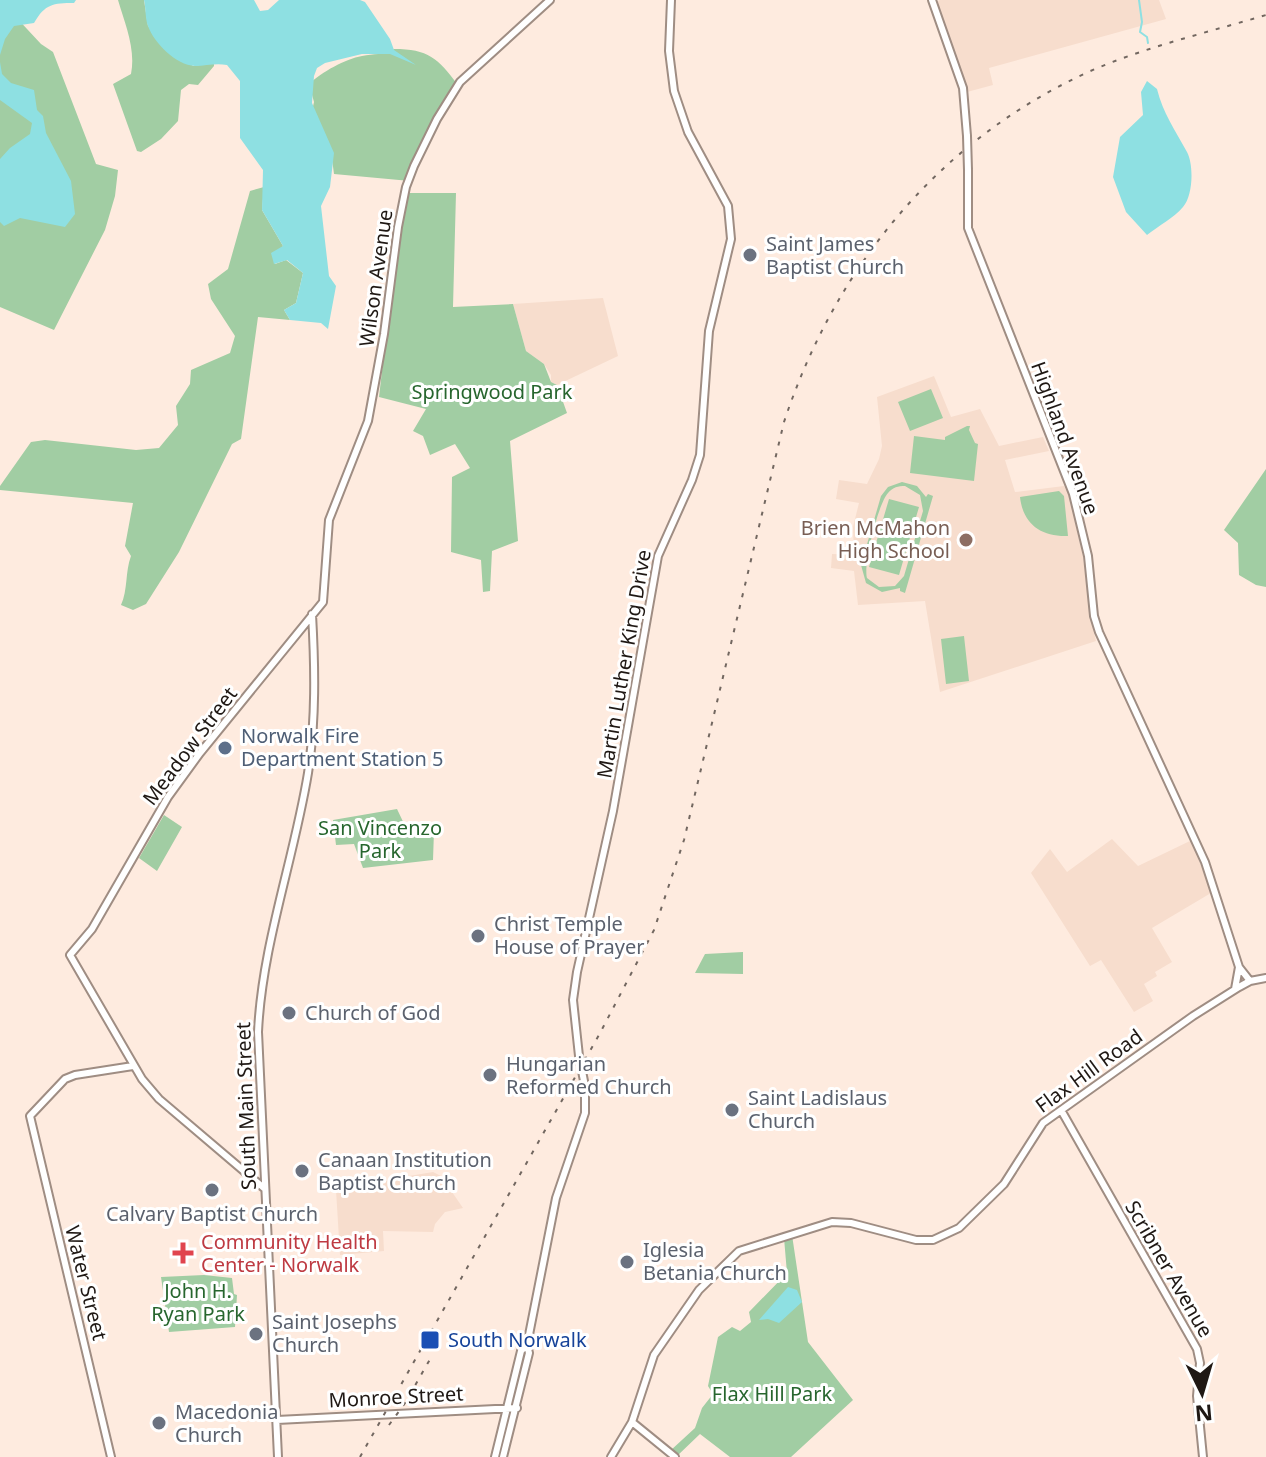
<svg xmlns="http://www.w3.org/2000/svg" width="1266" height="1457" viewBox="0 0 1266 1457" font-family="'Noto Sans',sans-serif">
<style>
.built{fill:#f7ddcd}
.green{fill:#a1cda3;fill-rule:evenodd}
.water{fill:#8ee0e2}
.lines{fill:none;stroke-linecap:round;stroke-linejoin:round}
.stream{stroke:#8ee0e2;stroke-width:2}
.secondary-casing{stroke:#9f8d83;stroke-width:10}
.secondary{stroke:#fff;stroke-width:6}
.rail{stroke:#726760;stroke-width:2;stroke-dasharray:4 8;stroke-linecap:butt}
.secondary-bridge-casing{stroke:#9f8d83;stroke-width:10;stroke-linecap:butt}
.secondary-bridge{stroke:#fff;stroke-width:6}
.worship-dot{fill:#6b7280;stroke:#fff;stroke-width:3}
.education-dot{fill:#8d6e63;stroke:#fff;stroke-width:3}
.service-dot{fill:#5c6f8a;stroke:#fff;stroke-width:3}
.health-dot{fill:#e0444e;stroke:#fff;stroke-width:3}
.transit-dot{fill:#1a4fb4;stroke:#fff;stroke-width:3}
.labels{text-anchor:middle;stroke-width:6;stroke-linejoin:round;paint-order:stroke}
.worship-label{font-size:20px;fill:#5b616d;stroke:#fff;text-anchor:start}
.street-label{font-size:20px;fill:#1f1814;stroke:#fff}
.park-label{font-size:20px;fill:#27662e;stroke:#fff}
.education-label{font-size:20px;fill:#785e54;stroke:#fff;text-anchor:end}
.service-label{font-size:20px;fill:#4e5e75;stroke:#fff;text-anchor:start}
.health-label{font-size:20px;fill:#be3a42;stroke:#fff;text-anchor:start}
.transit-label{font-size:20px;fill:#164399;stroke:#fff;text-anchor:start}
</style>
<rect width="100%" height="100%" fill="#feebdf"/>
<path class="built" d="M940,0H1159L1166,19L989,68L993,85L967,92L936,2Z
M603,298L618,356L557,385L551,382V375L544,364L526,351L513,304Z
M934,376L951,417L980,409L999,446L1043,437L1049,451L1005,460L1015,492L1064,486L1069,494L1083,557L1090,615L1096,641L940,692L925,601L858,605L854,571L831,568L832,554L854,555L853,527L859,503L836,499L839,480L867,484L879,459L882,446L877,397Z
M1112,839L1138,866L1192,840L1211,893L1152,928L1172,962L1155,972L1157,976L1144,984L1153,1001L1134,1012L1101,960L1090,966L1031,873L1050,849L1067,872Z
M433,1172L441,1176L463,1208L445,1212L435,1224L433,1232L383,1231L384,1251L340,1255L336,1190L375,1186L391,1179Z"/>
<path class="green" d="M0,0L41,44L53,52L96,164L118,170L115,196L105,230L54,330L0,307Z
M118,0H144L148,26L193,66L214,63V66L198,85L189,84L181,90L178,121L161,139L141,152L137,151L113,84L131,74C136,49 125,24 118,0Z
M394,49C428,49 438,58 458,85L441,107L410,181L334,174L332,159L311,115L314,102L309,84C322,72 345,59 362,56C374,53 383,56 394,49Z
M264,187L262,210L283,246L275,264L286,260L303,273L296,303L284,310L290,320L258,317L241,439L232,444L179,552L146,604L133,610L121,605C128,590 125,572 131,556L125,546L133,503L0,490V486L31,442L45,440L136,450L159,448L178,425L176,406L190,384L191,370L230,353L235,336L211,299L208,284L228,269L250,191Z
M406,193H456L453,307L513,304L526,351L544,364L551,382L557,385L567,413L510,441L518,541L492,551L490,591L483,592L481,560L451,552L452,477L470,468L455,444L430,455L423,436L413,431L426,409L379,397L399,224Z
M931,389L943,418L910,431L898,402Z
M967,426H970L969,430L975,443L978,444L974,481L910,473L914,436L945,440V437Z
M1266,469V587L1256,585L1239,575L1238,543L1224,530Z
M902,482L917,486L926,497L928,494L933,496L905,593L900,591V588L882,592L866,583L861,565L881,496L888,487ZM905,486L920,495L923,511L904,576L895,586L879,587L867,578C863,565 878,504 888,493C893,487 898,486 905,486Z
M1059,491L1064,496L1068,536C1041,537 1023,524 1020,497Z
M889,499L919,507L899,575L869,567Z
M964,636L969,681L946,684L941,639Z
M397,809L407,830L425,826L434,831L433,860L363,868L354,844L336,845L333,820Z
M164,815L182,827L157,871L139,858Z
M743,952V974L695,973L705,954Z
M792,1235L808,1342L853,1400L791,1457H730L700,1434L676,1457L670,1451L695,1428L702,1408L713,1394L708,1386L718,1337L732,1327L740,1331L751,1322L749,1312L787,1273L784,1238Z
M204,1275L232,1278L234,1294L237,1295L235,1327L169,1332L161,1277Z"/>
<path class="water" d="M0,0H76L74,3C53,3 45,4 34,23L14,26L5,39L0,55Z
M144,0H254L260,11L268,10L279,0H360L365,2L390,39L394,50L416,65L390,54H362L325,63L317,68L314,76L312,103L334,153L330,187L321,206L329,276L336,286L328,329L321,323L290,320L284,310L296,303L303,273L287,260L274,264L271,253L283,246L262,210L263,170L240,138V81L227,65C215,63 206,66 195,66C176,65 154,43 148,26C145,18 146,8 144,0Z
M0,62L2,74L11,83L34,90L37,110L43,116L46,133L71,181L75,214L65,227L20,218L4,226L0,222V159L10,148L30,134L32,123L0,100Z
M1147,81L1157,89C1163,113 1175,130 1187,152C1194,165 1193,196 1183,207C1174,218 1158,226 1147,235L1126,212L1113,177L1120,137L1143,115L1141,92Z
M788,1287L797,1290L802,1302L779,1323L768,1319L759,1320Z"/>
<g class="lines">
<path class="stream" d="M1139,0L1142,22L1140,32L1147,37L1148,43"/>
<g class="secondary-casing">
<path id="secondary" d="M932,0L963,88L967,136
M968,170V228L1073,494L1088,556L1094,616L1099,632L1205,862L1239,967L1250,981
M1235,989L1239,967
M579,1056L573,1000L577,972L613,811L658,556L692,480L700,455L709,331L731,239L728,206L688,132L674,91L669,51L671,0
M1061,1110L1197,1349L1200,1363L1197,1396L1203,1457
M265,1189L159,1099L142,1079L70,955L92,929L168,797L200,753L323,602L329,520L368,421L384,334L398,227L406,187L414,166L437,119L460,82L550,0
M277,1420L517,1408
M632,1422L675,1457
M111,1457L30,1116L65,1079L75,1075L133,1066
M278,1457L258,1032C262,945 294,859 308,773C316,720 315,667 312,614
M495,1457L521,1351L527,1345
M503,1457L529,1353L527,1345L556,1198L585,1113V1086
M611,1457L632,1422L654,1355L699,1290L739,1251L832,1222L851,1223L916,1240H933L959,1228L1004,1184L1043,1123L1193,1016L1239,987L1250,981L1266,978"/>
</g>
<use href="#secondary" class="secondary"/>
<path class="rail" d="M389,1425L405,1403L433,1354
M360,1457L599,1035L654,930L684,840L784,422C835,268 937,142 1086,73C1144,47 1206,33 1266,15"/>
<g class="secondary-bridge-casing">
<path id="secondary-bridge" d="M967,136L968,170
M579,1056L585,1086"/>
</g>
<use href="#secondary-bridge" class="secondary-bridge"/>
</g>
<g class="worship-dot">
<circle cx="750" cy="255" r="8"/>
<circle cx="478" cy="936" r="8"/>
<circle cx="289" cy="1013" r="8"/>
<circle cx="490" cy="1075" r="8"/>
<circle cx="732" cy="1110" r="8"/>
<circle cx="302" cy="1171" r="8"/>
<circle cx="212" cy="1190" r="8"/>
<circle cx="627" cy="1262" r="8"/>
<circle cx="256" cy="1334" r="8"/>
<circle cx="159" cy="1423" r="8"/>
</g>
<circle class="education-dot" cx="966" cy="540" r="8"/>
<circle class="service-dot" cx="225" cy="748" r="8"/>
<path class="health-dot" d="M179 1241h8v8h8v8h-8v8h-8v-8h-8v-8h8z"/>
<rect class="transit-dot" x="420" y="1330" width="20" height="20" rx="4"/>
<g class="labels">
<g class="worship-label">
<text x="766" y="251">Saint James<tspan x="766" dy="23">Baptist Church</tspan></text>
<text x="494" y="931">Christ Temple<tspan x="494" dy="23">House of Prayer</tspan></text>
<text x="305" y="1020">Church of God</text>
<text x="506" y="1071">Hungarian<tspan x="506" dy="23">Reformed Church</tspan></text>
<text x="748" y="1105">Saint Ladislaus<tspan x="748" dy="23">Church</tspan></text>
<text x="318" y="1167">Canaan Institution<tspan x="318" dy="23">Baptist Church</tspan></text>
<text x="212" y="1221" text-anchor="middle">Calvary Baptist Church</text>
<text x="643" y="1257">Iglesia<tspan x="643" dy="23">Betania Church</tspan></text>
<text x="272" y="1329">Saint Josephs<tspan x="272" dy="23">Church</tspan></text>
<text x="175" y="1419">Macedonia<tspan x="175" dy="23">Church</tspan></text>
</g>
<g class="street-label">
<text transform="translate(376 278) rotate(-82)" y="7">Wilson Avenue</text>
<text transform="translate(1065 438) rotate(70)" y="7">Highland Avenue</text>
<text transform="translate(624 664) rotate(-80)" y="7">Martin Luther King Drive</text>
<text transform="translate(190 746) rotate(-53)" y="7">Meadow Street</text>
<text transform="translate(1089 1071) rotate(-36)" y="7">Flax Hill Road</text>
<text transform="translate(246 1106) rotate(-92)" y="7">South Main Street</text>
<text transform="translate(1169 1269) rotate(60)" y="7">Scribner Avenue</text>
<text transform="translate(86 1283) rotate(76)" y="7">Water Street</text>
<text transform="translate(396 1397) rotate(-3)" y="7">Monroe Street</text>
</g>
<g class="park-label">
<text x="492" y="399">Springwood Park</text>
<text x="380" y="835">San Vincenzo<tspan x="380" dy="23">Park</tspan></text>
<text x="198" y="1298">John H.<tspan x="198" dy="23">Ryan Park</tspan></text>
<text x="772" y="1401">Flax Hill Park</text>
</g>
<g class="education-label">
<text x="950" y="535">Brien McMahon<tspan x="950" dy="23">High School</tspan></text>
</g>
<g class="service-label">
<text x="241" y="743">Norwalk Fire<tspan x="241" dy="23">Department Station 5</tspan></text>
</g>
<g class="health-label">
<text x="201" y="1249">Community Health<tspan x="201" dy="23">Center - Norwalk</tspan></text>
</g>
<g class="transit-label">
<text x="448" y="1347">South Norwalk</text>
</g>
</g>
<g transform="translate(1202 1393) rotate(175)" stroke="#ffffff" stroke-width="6" paint-order="stroke">
<path d="M0-6L14 30L0 20L-14 30Z" fill="#1f1814"/>
<text y="-12" font-size="22" font-weight="bold" text-anchor="middle" fill="#1f1814">N</text>
</g>
</svg>
